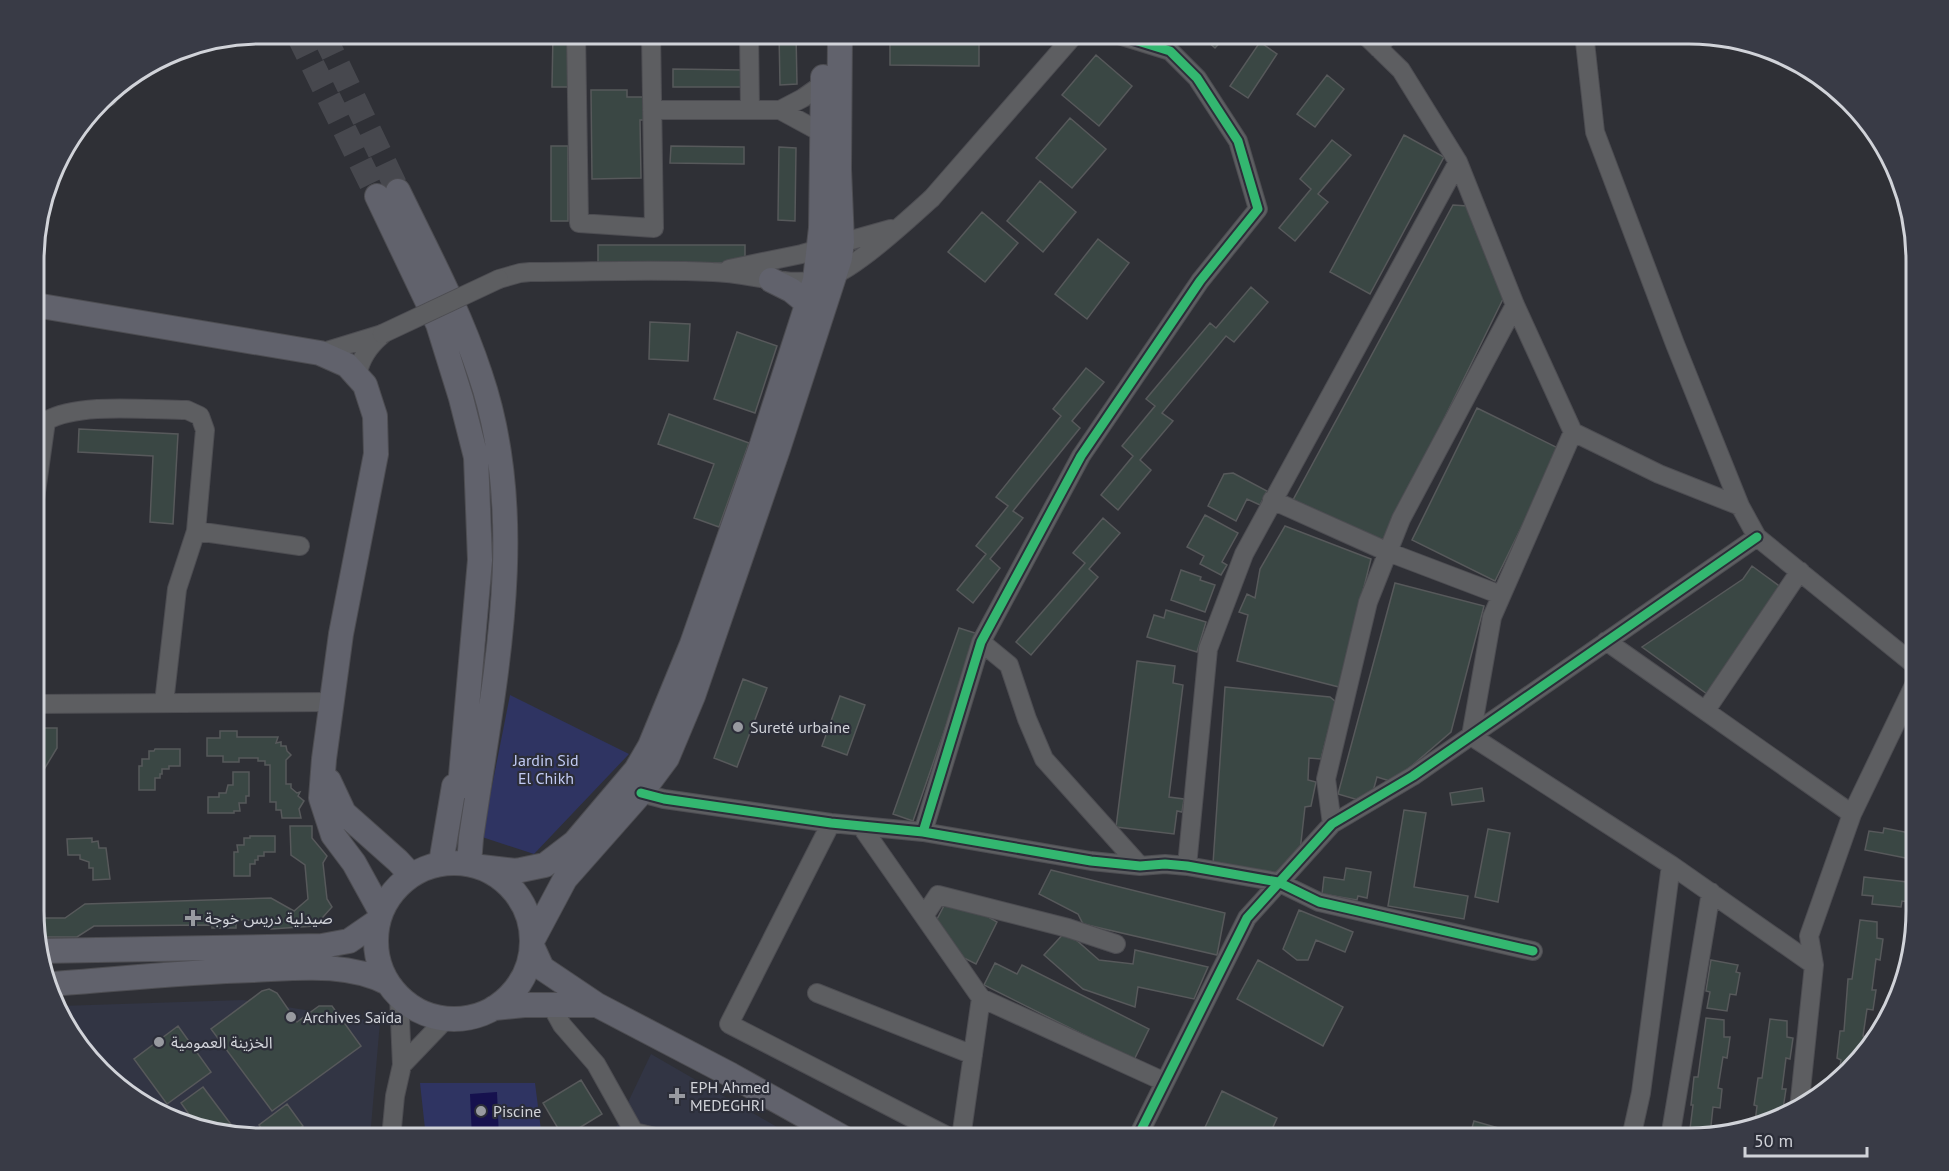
<svg xmlns="http://www.w3.org/2000/svg" width="1949" height="1171" viewBox="0 0 1949 1171" font-family="'PT Sans','Noto Sans Arabic',sans-serif">
<style>
.built{fill:#323544}
.green{fill:#2f3462}
.water{fill:#16114e}
.building{fill:#3a4744;stroke:#57595b;stroke-width:1.5}
.lines{fill:none;stroke-linecap:round;stroke-linejoin:round}
.major-tunnel{stroke:#47484e;stroke-width:24;stroke-dasharray:24 12;stroke-linecap:butt}
.minor-casing{stroke:#4d4d52;stroke-width:20}
.major-casing{stroke:#4d4d52;stroke-width:26}
.minor{stroke:#5d5e61;stroke-width:18}
.major{stroke:#61626c;stroke-width:24}
.minor-bridge-casing{stroke:#4d4d52;stroke-width:20;stroke-linecap:butt}
.minor-bridge{stroke:#5d5e61;stroke-width:18}
.cycleway-casing{stroke:#2c2e39;stroke-width:13}
.cycleway{stroke:#33b770;stroke-width:9}
.poi-dot{fill:#989aa0;stroke:#2c2e39;stroke-width:2}
.labels{text-anchor:middle;stroke-width:4.5;stroke-linejoin:round;paint-order:stroke}
.poi-label{font-size:16px;fill:#d1d3d9;stroke:#2c2e39;text-anchor:start}
.park-label{font-size:16px;fill:#c2cbf3;stroke:#2c2e39}
.rim{fill:none;stroke:#d1d3d9;stroke-width:3}
</style>
<rect width="100%" height="100%" fill="#2f3036"/>
<path class="built" d="M243,1000L380,1022L370,1138H260L201,1130L146,1107L71,1037L60,1006Z
M651,1054L796,1138H611Z"/>
<path class="green" d="M510,695L629,754L534,854L482,837Z
M420,1083H535L542,1138H426Z"/>
<path class="water" d="M497,1092L499,1138H472L470,1094Z"/>
<path class="building" d="M553,33H570L569,87H552Z
M779,33H796L797,84L780,85Z
M1198,33H1229L1215,48Z
M1260,42L1277,54L1248,98L1230,86Z
M890,43L979,44V66L890,65Z
M1096,55L1132,86L1099,126L1062,95Z
M673,69L744,70V87H673Z
M1327,75L1344,89L1315,127L1297,114Z
M591,90H627V97H647L648,120H640L641,178L592,179Z
M1070,118L1106,149L1072,188L1036,158Z
M1404,135L1444,157L1370,294L1330,272Z
M1332,140L1351,155L1318,194L1328,202L1295,241L1279,228L1311,189L1300,179Z
M551,146H568V221H551Z
M671,146L744,147V164L670,163Z
M779,147L796,148L795,221L778,220Z
M1040,181L1076,212L1043,252L1007,221Z
M1453,205L1468,206L1504,297L1383,543L1293,500Z
M982,212L1018,243L985,282L948,252Z
M1098,239L1129,263L1087,319L1055,294Z
M598,245H745V263H598Z
M1251,287L1268,302L1234,342L1226,336L1162,413L1173,421L1140,460L1151,470L1118,510L1101,495L1133,456L1122,446L1155,406L1146,399L1210,323L1216,328Z
M650,322L690,324L688,361L649,359Z
M737,332L777,346L755,413L714,399Z
M1086,368L1104,382L1072,421L1080,428L1013,511L1023,518L990,559L1000,568L973,603L957,590L986,554L976,546L1008,506L996,497L1061,416L1053,409Z
M1477,408L1560,449L1495,581L1412,540Z
M669,414L749,443L719,527L694,518L714,464L658,444Z
M79,429L178,434L173,524L150,522L153,456L78,452Z
M1233,473L1267,491L1260,505L1247,499L1236,521L1208,506L1224,474Z
M1205,515L1238,533L1222,562L1227,565L1221,575L1200,564L1204,556L1187,547Z
M1103,518L1120,533L1089,569L1098,577L1031,655L1016,642L1085,563L1073,553Z
M1285,526L1371,559L1339,687L1237,661L1248,615L1239,612L1247,594L1255,598L1260,569Z
M1752,566L1782,588L1707,694L1642,647L1743,579Z
M1181,570L1201,577L1200,580L1215,585L1205,612L1171,600Z
M1395,583L1484,606L1451,732L1393,782L1377,777L1372,795L1365,802L1338,794Z
M1166,610L1206,622L1197,652L1147,637L1154,615L1164,618Z
M959,628L978,634L913,821L893,814Z
M1137,661L1175,666L1173,683L1183,685L1169,797L1184,799L1182,812L1177,811L1174,834L1116,827Z
M743,679L767,688L737,767L714,758Z
M1225,687L1330,697L1336,702L1321,759L1309,758L1308,780L1316,782L1311,806L1305,807L1300,851L1273,875L1213,864Z
M840,696L865,705L847,755L822,746Z
M35,728H57V748L40,776L41,860L35,870Z
M220,731H237V737H278L276,743L281,742V746H286L287,751L291,755L286,760V784H291V788L297,793L300,792L298,796L304,801L299,809L301,818H282L281,810H276V802H270V765H265V761H258V758H239V762H223V756H207V738H220Z
M155,749H180V766H169V769H162V774H160V778H155V790H139V766H142V759H149V751H154Z
M233,772H249V796H246V803H239L240,811H234V813H208V797H219V793H226L228,785H233Z
M1482,788L1484,801L1452,805L1450,793Z
M1404,810L1426,813L1414,887L1468,896L1464,919L1388,906Z
M290,826H312V838L327,856L323,863L327,899L332,907L315,926L271,929L261,920H236V928H212V925L94,926L77,937H35V908L43,918H65L85,904L271,898L294,911L308,899L305,865L291,855Z
M1884,828L1910,833L1908,838L1916,839V860L1865,850L1869,831L1883,833Z
M1488,829L1510,833L1498,902L1475,897Z
M250,836H275V852H264V856H258V860H255V864H250V876H234V852H238L237,845H244V838H250Z
M92,838V842L98,841L99,848H106L110,879L93,880V868H89V862L80,859V855H68L67,839Z
M1346,868L1371,872L1367,898L1358,896L1357,900L1322,894L1324,877L1344,880Z
M1051,870L1225,913L1217,955L1083,924L1078,914L1039,894Z
M1864,877L1916,883V903L1902,901L1901,907L1872,904L1873,896L1862,895Z
M946,902L980,912L997,922L976,964L960,956L936,921Z
M1299,910L1353,932L1345,952L1316,940L1308,960H1297L1283,949Z
M1860,920L1877,922V938L1883,939L1880,960L1876,959L1872,990H1876L1873,1010L1867,1009L1863,1036L1868,1037L1866,1050L1847,1073L1839,1072L1841,1060L1837,1058L1840,1031H1844L1848,979H1852Z
M1066,931L1099,960L1133,964L1135,950L1208,967L1194,999L1138,987L1135,1007L1083,989L1044,955Z
M1258,960L1343,1007L1323,1046L1237,999Z
M1711,960L1738,965L1736,972L1740,973L1736,995L1730,994L1727,1011L1707,1008L1710,992L1706,991Z
M995,963L1017,974L1022,965L1149,1029L1134,1060L984,985Z
M269,989L277,993L297,1022L319,1006H332L361,1046L272,1111L211,1029L262,991Z
M1706,1018L1724,1020V1037H1730L1727,1058L1723,1057L1718,1088L1722,1089L1720,1108L1713,1107L1710,1135H1712L1703,1138H1685L1687,1129H1690L1693,1105H1691L1694,1077H1698Z
M1770,1019L1787,1021V1037L1793,1038L1790,1059L1786,1058L1782,1089H1786L1783,1109L1777,1108L1776,1115L1755,1122L1757,1106L1754,1105L1758,1078H1762Z
M178,1026L211,1072L167,1104L134,1059Z
M581,1080L602,1114L579,1128V1138H553V1130H559L543,1103Z
M203,1087L239,1135L200,1130L181,1103Z
M1222,1091L1277,1118L1268,1138H1200Z
M287,1104L303,1126L286,1138H268L259,1125Z
M1474,1121L1509,1131L1507,1138H1469Z"/>
<g class="lines">
<path class="major-tunnel" d="M297,33L377,196
M323,33L398,191"/>
<g class="minor-casing">
<path id="minor" d="M576,33L579,223L654,228L651,33
M749,33L750,110
M1363,33L1401,70L1458,162L1515,305L1573,432L1659,474L1740,506L1757,537L1916,666
M1584,33L1595,132L1675,344L1740,506
M1378,48L1390,33
M104,98L108,97
M652,110H780L803,98L830,79
M780,110L826,135L832,136
M729,269L802,254L891,229
M499,279L520,273L530,272C591,272 653,269 713,272C751,273 789,289 827,278C855,269 909,219 932,198L1076,33
M320,353L382,334
M357,375C361,358 368,347 382,335
M1573,432L1492,617L1471,736L1671,865
M35,499L46,421C78,402 148,410 187,410L200,416L205,430L196,531L177,589L164,703
M1272,500L1388,552L1501,595
M196,531L300,546
M1606,641L1852,814L1916,681
M981,642L1009,665L1027,719L1044,759L1140,866
M35,704L332,702
M1706,710L1800,571
M641,793L664,799L831,823L923,832L1091,861L1140,866L1165,864L1187,866L1278,882L1319,902L1533,951
M831,823L729,1024L951,1138
M1332,824L1326,779L1368,602L1401,519L1515,305
M861,826L981,998L1165,1082
M923,832L981,642L1081,456L1200,281L1258,209L1238,141L1197,78L1170,51L1112,33
M1187,866L1208,649L1244,554L1458,162
M924,916L938,895L1068,928L1116,944
M1814,965L1809,936L1852,814
M817,993L973,1055
M551,1005L562,1025L596,1064L634,1132L631,1138
M402,1065L447,1018
M634,1132L659,1138
M391,1138L395,1096L402,1065L399,996
M961,1138L981,998
M1137,1138L1247,918L1332,824L1413,776L1757,537
M1631,1138L1641,1093L1671,865L1814,965L1799,1109
M1670,1138L1711,892"/>
</g>
<g class="major-casing">
<path id="major" d="M398,191C427,251 459,310 480,374C531,523 493,686 471,838L469,864
M377,196L438,324L461,398L476,457L480,560L460,787L454,786L441,863
M771,280L791,290L808,304
M35,305L320,353L347,365L365,385L375,416L376,454L341,634L324,759L321,798L333,835L354,863L381,912
M329,781L344,813L398,861L411,875
M376 941a78 78 0 1 1 156 0a78 78 0 1 1-156 0Z
M481,867L516,871L545,865L575,842L636,770L650,746L692,644L762,444L815,280L821,228L823,77
M532,941L565,879L641,793L667,758L693,696L778,449L840,258L842,242L839,169L840,33
M532,946L542,968L597,1005L731,1075L844,1138
M39,951L322,946L349,941L378,921
M52,984C119,979 186,972 253,970C299,968 346,962 388,983
M494,1008L524,1005H597"/>
</g>
<use href="#minor" class="minor"/>
<use href="#major" class="major"/>
<g class="minor-bridge-casing">
<path id="minor-bridge" d="M382,334L499,279"/>
</g>
<use href="#minor-bridge" class="minor-bridge"/>
<g class="cycleway-casing">
<path id="cycleway" d="M641,793L664,799L831,823L923,832L1091,861L1140,866L1165,864L1187,866L1278,882L1319,902L1533,951
M923,832L981,642L1081,456L1200,281L1258,209L1238,141L1197,78L1170,51L1112,33
M1137,1138L1247,918L1332,824L1413,776L1757,537"/>
</g>
<use href="#cycleway" class="cycleway"/>
</g>
<g class="poi-dot">
<circle cx="738" cy="727" r="6"/>
<path d="M190 909h6v6h6v6h-6v6h-6v-6h-6v-6h6z"/>
<circle cx="291" cy="1017" r="6"/>
<circle cx="159" cy="1042" r="6"/>
<path d="M674 1087h6v6h6v6h-6v6h-6v-6h-6v-6h6z"/>
<circle cx="481" cy="1111" r="6"/>
</g>
<g class="labels">
<g class="poi-label">
<text x="750" y="733">Sureté urbaine</text>
<text x="205" y="924">صيدلية دريس خوجة</text>
<text x="303" y="1023">Archives Saïda</text>
<text x="171" y="1048">الخزينة العمومية</text>
<text x="690" y="1093">EPH Ahmed<tspan x="690" dy="18">MEDEGHRI</tspan></text>
<text x="493" y="1117">Piscine</text>
</g>
<g class="park-label">
<text x="546" y="766">Jardin Sid<tspan x="546" dy="18">El Chikh</tspan></text>
</g>
</g>
<path d="M0 0H1949V1171H0ZM261 44H1689A217 217 0 0 1 1906 261V911A217 217 0 0 1 1689 1128H261A217 217 0 0 1 44 911V261A217 217 0 0 1 261 44Z" fill="#393b46" fill-rule="evenodd"/>
<path class="rim" d="M261 44H1689A217 217 0 0 1 1906 261V911A217 217 0 0 1 1689 1128H261A217 217 0 0 1 44 911V261A217 217 0 0 1 261 44Z"/>
<path d="M1745 1147v9h122v-9" fill="none" stroke="#d1d3d9" stroke-width="3"/>
<text x="1754" y="1147" font-size="18" fill="#d1d3d9" stroke="#2c2e39" stroke-width="4.5" paint-order="stroke">50 m</text>
</svg>
